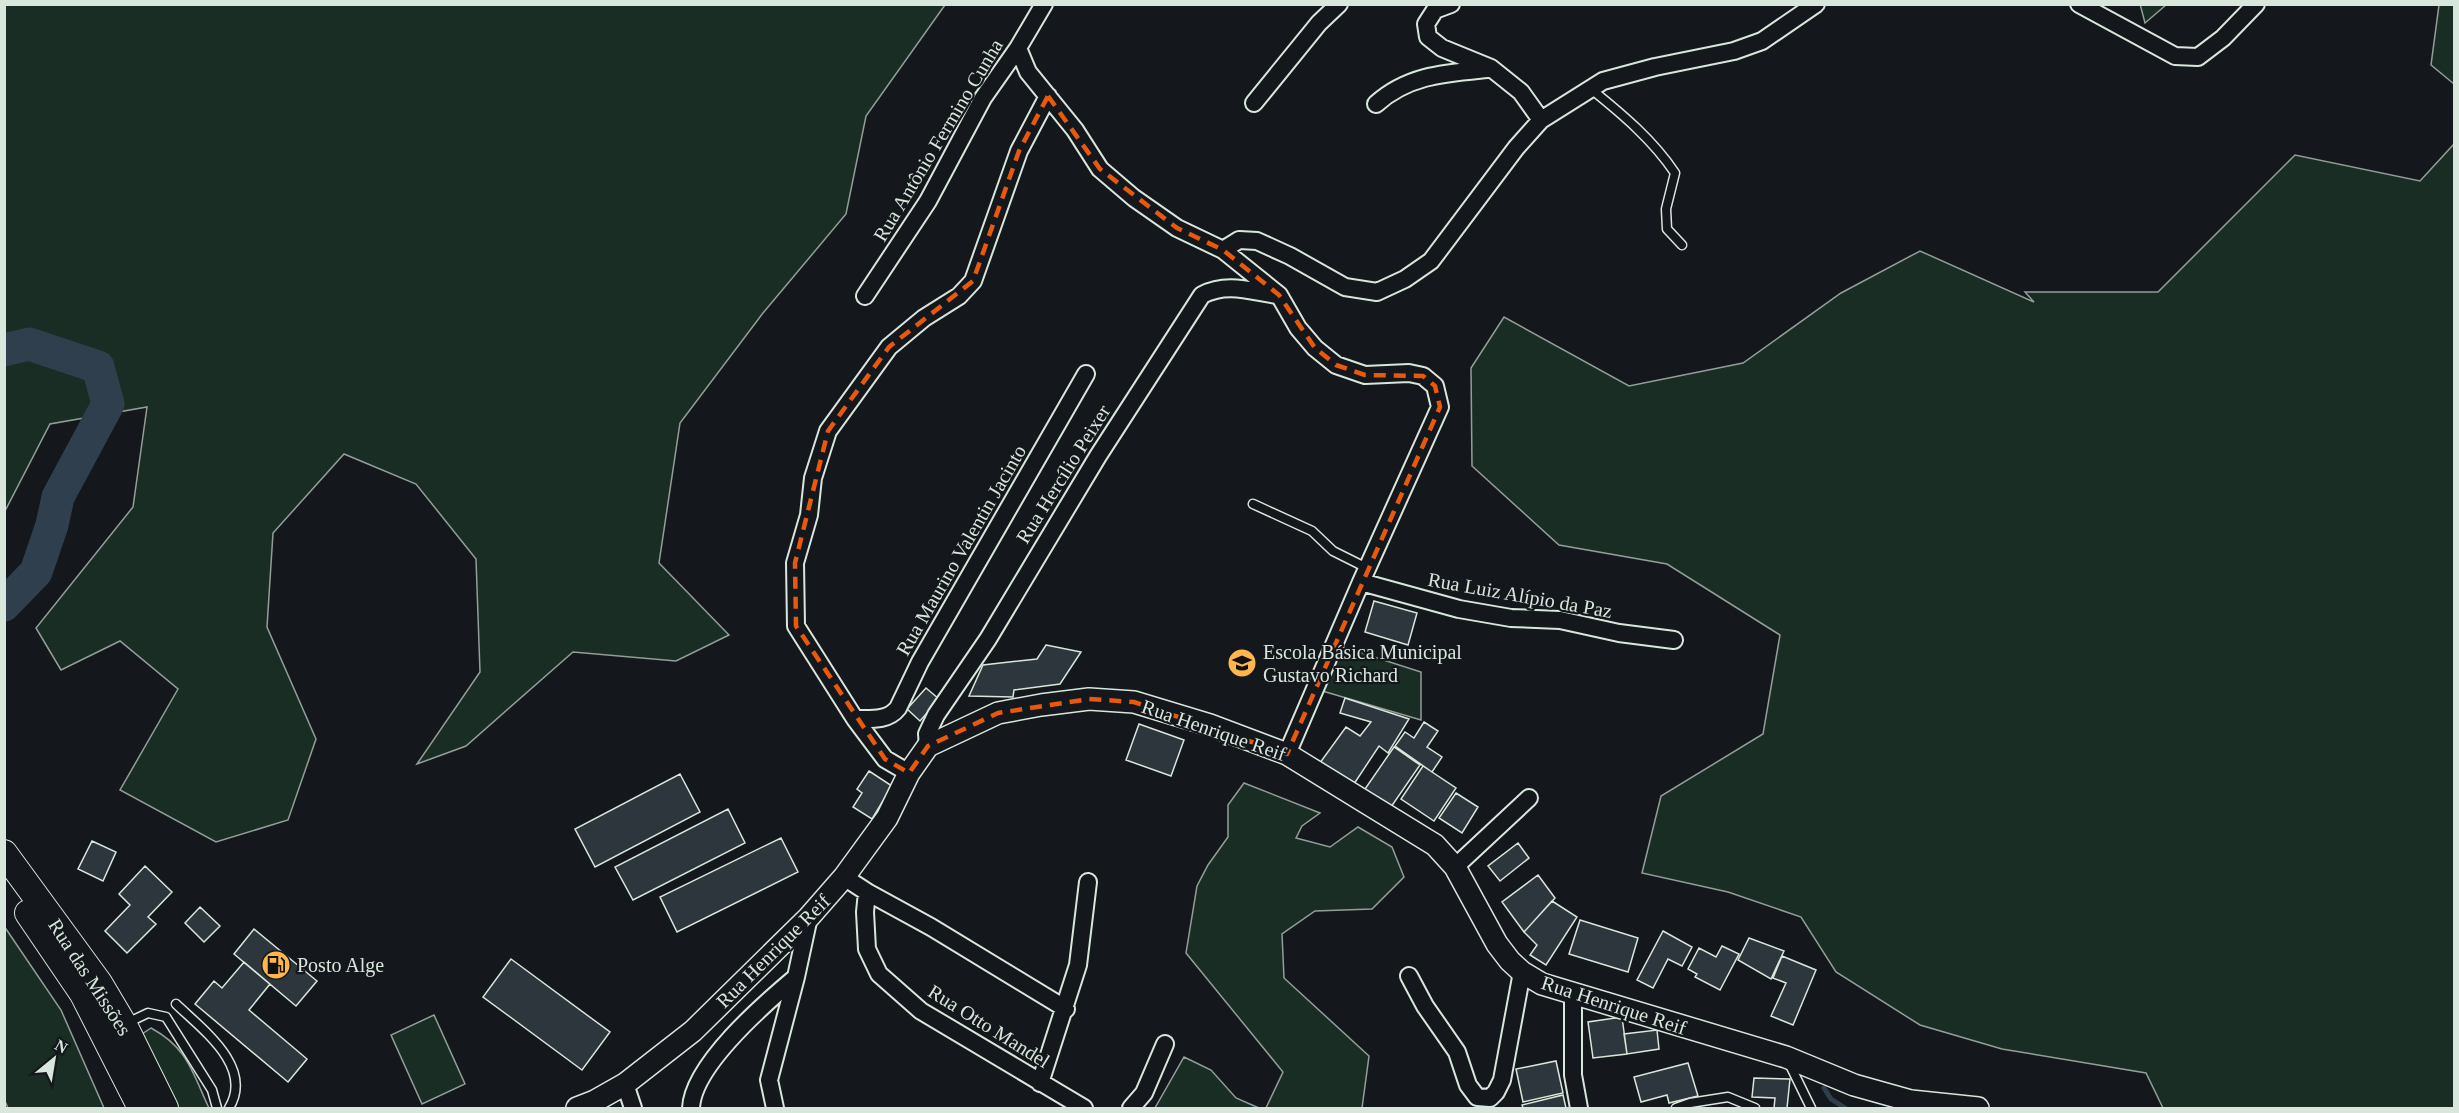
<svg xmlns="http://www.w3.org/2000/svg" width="2459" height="1113" viewBox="0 0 2459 1113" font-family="Georgia,serif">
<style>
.green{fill:#1a2d24;stroke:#939e99;stroke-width:1.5}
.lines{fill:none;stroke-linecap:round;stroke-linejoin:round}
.stream{stroke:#2f3f4d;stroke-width:5}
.river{stroke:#2f3f4d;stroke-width:33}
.building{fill:#2c363c;stroke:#d8e6dc;stroke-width:1.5}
.service-casing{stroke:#d8e6dc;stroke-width:11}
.minor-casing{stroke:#d8e6dc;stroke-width:20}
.tertiary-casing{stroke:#d8e6dc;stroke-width:24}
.primary-casing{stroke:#d8e6dc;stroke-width:28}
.service{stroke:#14181c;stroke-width:8}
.minor{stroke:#14181c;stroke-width:16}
.tertiary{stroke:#14181c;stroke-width:21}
.primary{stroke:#14181c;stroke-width:26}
.marked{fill:none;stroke:#e8590c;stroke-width:4.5;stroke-dasharray:12 8;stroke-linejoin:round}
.labels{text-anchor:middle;stroke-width:4.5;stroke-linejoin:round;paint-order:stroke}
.street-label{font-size:20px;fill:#d8e6dc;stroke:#14181c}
.poi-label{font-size:20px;fill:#d8e6dc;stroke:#14181c;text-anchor:start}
</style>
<rect width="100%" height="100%" fill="#14181c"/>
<path class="green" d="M5,4L945,5L866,116L846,214L763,313L680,423L659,563L729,635L676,661L573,652L466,746L417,764L480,672L476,559L416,484L344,454L273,533L267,627L316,739L288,820L216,842L120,790L178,689L120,641L61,670L36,628L133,507L147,407L50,424L5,511Z
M2140,4H2166V5L2145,23Z
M2439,5H2454V84L2431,65Z
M2454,144V1108H2163L2146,1073L2002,1049L1920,1025L1836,972L1801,917L1728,892L1642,873L1661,796L1763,734L1780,635L1667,564L1559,545L1472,466L1471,368L1504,317L1629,386L1743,363L1841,293L1920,251L2034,302L2025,292H2158L2295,155L2420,181Z
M1337,645L1421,672V720L1319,690Z
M1244,783L1320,813L1302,826L1296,838L1330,847L1358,827L1392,847L1404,877L1372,909L1315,911L1282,934L1284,978L1369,1056L1362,1108H1266L1283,1072L1186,953L1197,886L1208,865L1228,837V805Z
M4,926L61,1010L104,1108H8L4,1099Z
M434,1015L465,1084L422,1104L391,1035Z
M151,1028C188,1048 192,1072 209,1108H173L139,1036Z
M1184,1057L1211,1070L1236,1098L1259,1108H1155Z"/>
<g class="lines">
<path class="stream" d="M1824,1088L1831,1099L1845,1108"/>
<path class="river" d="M4,350L29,344L98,367L108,404L58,497L52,525L36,572L4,605"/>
</g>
<path class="building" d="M1374,601L1417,613L1408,645L1365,632Z
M1046,645L1081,652L1060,684L1014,690L1013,697L969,696L983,665L1037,659Z
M926,688L939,699L920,721L907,709Z
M1345,698L1409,719L1388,753L1379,746L1352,787L1317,767L1346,727L1360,736L1371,722L1340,713Z
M1424,722L1438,731L1427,747L1442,757L1432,772L1395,746L1405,732L1414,738Z
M1139,724L1184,740L1171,776L1126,760Z
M1394,747L1420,765L1391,807L1365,789Z
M1423,766L1456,788L1434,821L1401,799Z
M869,771L892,786L872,819L853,807L862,793L857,789Z
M680,774L700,812L595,867L575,829Z
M1456,793L1478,807L1462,833L1439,818Z
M728,809L745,843L633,900L615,867Z
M781,838L798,872L677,932L660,897Z
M92,841L116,852L103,881L78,869Z
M1518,843L1529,858L1500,881L1488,866Z
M145,866L172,892L148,917L156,924L127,953L105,931L130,905L119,894Z
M1538,875L1555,898L1524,932L1502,902Z
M1552,901L1577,917L1546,965L1530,955L1537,945L1524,932Z
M200,907L220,926L204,942L185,923Z
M1580,920L1638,938L1628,972L1569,954Z
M254,929L317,981L296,1006L234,954Z
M1663,931L1692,947L1682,966L1668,959L1653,988L1637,980Z
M1749,938L1784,951L1771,979L1738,960Z
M1722,946L1739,954L1720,990L1695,977L1697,974L1688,969L1699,948L1716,957Z
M1782,956L1816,970L1793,1025L1771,1016L1786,983L1773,978Z
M511,959L610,1032L582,1070L483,997Z
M244,962L270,984L249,1010L307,1059L288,1082L195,1004L214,981L222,988Z
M1622,1017L1627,1054L1593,1058L1588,1022Z
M1657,1030L1659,1049L1627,1054L1624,1034Z
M1556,1061L1563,1093L1523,1102L1516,1069Z
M1688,1063L1698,1096L1669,1103L1667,1095L1641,1102L1634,1077Z
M1754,1078L1790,1079L1787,1108H1774L1775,1098L1752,1097Z
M1563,1095L1566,1108H1523L1522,1105Z"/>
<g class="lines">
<g class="service-casing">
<path id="service" d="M1591,89C1622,114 1653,140 1675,173L1666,209L1667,229L1682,245
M1253,504L1312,531L1333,551L1367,568
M176,1004C203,1030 254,1067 229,1108
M125,1024L148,1013L166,1017L212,1090L217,1108
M1789,1063L1811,1108
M1676,1108L1690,1103L1728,1097L1755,1108"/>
</g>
<g class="minor-casing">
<path id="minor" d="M1451,4L1435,10L1426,24L1428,37L1442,48L1491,68L1521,92L1541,120
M2079,4L2175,56L2198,57L2223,38L2256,4
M1018,48L1028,72L1075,130L1100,169L1134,198L1177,228L1223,250L1279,295L1298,328L1315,348L1336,365L1365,375L1409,373L1423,376L1435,386L1440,407L1361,582L1287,754
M1254,103L1319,23L1339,4
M1376,104C1408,75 1446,73 1487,69
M1223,250L1239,240L1257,241L1290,256L1345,287L1377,292L1405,279L1431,261L1516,148L1541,120L1603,81L1655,67L1734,51L1762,41L1816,4
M865,296L928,201L983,98L1018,48L1044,4
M1361,582L1459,609L1511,618L1560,620L1619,633L1674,640
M855,719C871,719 888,721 898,708L920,662L1086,374
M928,746L927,734L936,715L988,639L1098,456L1202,295C1227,282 1250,291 1277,295
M909,773L885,759L855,719L796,626L795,563L809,515L813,478L828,431L889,347L924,318L959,296L973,281L1019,151L1048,96
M1455,867L1529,798
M844,877L867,892L865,912L867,949L879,974L921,1011L1084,1108
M867,892L931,927L1066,1009
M1409,976L1425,1006L1457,1052L1468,1085L1477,1097L1490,1098L1496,1092L1502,1080L1522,972
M1573,994V1075L1579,1108
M1040,1083L1078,965L1088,882
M625,1084L633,1108
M691,1108C693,1065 764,1004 796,977
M775,1108L769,1080L796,977L809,917
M1131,1108L1144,1093L1165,1044"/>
</g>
<g class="tertiary-casing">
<path id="tertiary" d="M577,1108L595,1101L625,1084L693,1031L809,917L844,877L887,818L909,773L928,746L998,713L1041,705L1089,699L1134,702L1210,725L1287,754L1435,845L1455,867L1497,944L1510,961L1522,972L1542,984L1786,1057L1854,1085L1911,1101L1978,1108"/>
</g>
<g class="primary-casing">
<path id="primary" d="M4,853L99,983L124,1025L165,1108
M28,913L83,994L141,1108"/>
</g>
<use href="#service" class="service"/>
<use href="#minor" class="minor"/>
<use href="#tertiary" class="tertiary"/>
<use href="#primary" class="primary"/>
</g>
<path class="marked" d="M1048,96L1100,169L1177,228L1223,250L1279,295L1315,348L1336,365L1365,375L1423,376L1435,386L1440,407L1287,754L1134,702L1089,699L998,713L928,746L909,773L885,759L796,626L795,563L828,431L889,347L973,281L1019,151Z"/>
<defs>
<g id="school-disc" transform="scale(1.5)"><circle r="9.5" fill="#ffb74d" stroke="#14181c"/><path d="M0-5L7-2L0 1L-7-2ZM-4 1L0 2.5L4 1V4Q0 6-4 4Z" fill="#111"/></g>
<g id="fuel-disc" transform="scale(1.5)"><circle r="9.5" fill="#ffb74d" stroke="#14181c"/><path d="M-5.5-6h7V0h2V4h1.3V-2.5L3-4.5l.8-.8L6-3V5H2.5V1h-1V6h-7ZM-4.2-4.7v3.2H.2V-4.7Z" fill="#111"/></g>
</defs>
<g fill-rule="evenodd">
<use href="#school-disc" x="1242" y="663"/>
<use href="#fuel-disc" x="276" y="965"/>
</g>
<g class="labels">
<g class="street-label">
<text transform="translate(938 140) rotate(-59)" y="7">Rua Antônio Fermino Cunha</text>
<text transform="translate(1063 474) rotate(-58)" y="7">Rua Hercílio Peixer</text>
<text transform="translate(961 550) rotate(-60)" y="7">Rua Maurino Valentin Jacinto</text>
<text transform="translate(1520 595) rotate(10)" y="7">Rua Luiz Alípio da Paz</text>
<text transform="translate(1214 730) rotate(19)" y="7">Rua Henrique Reif</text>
<text transform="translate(773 951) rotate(-45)" y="7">Rua Henrique Reif</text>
<text transform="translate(90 977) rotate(57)" y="7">Rua das Missões</text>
<text transform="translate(1614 1005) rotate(18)" y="7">Rua Henrique Reif</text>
<text transform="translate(989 1026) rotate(32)" y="7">Rua Otto Mandel</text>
</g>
<g class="poi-label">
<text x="1263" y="659">Escola Básica Municipal<tspan x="1263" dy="23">Gustavo Richard</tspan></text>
<text x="297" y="972">Posto Alge</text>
</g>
</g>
<rect width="2459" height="1113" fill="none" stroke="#d8e6dc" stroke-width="12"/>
<g transform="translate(54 1059) rotate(30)" stroke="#14181c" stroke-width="4.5" paint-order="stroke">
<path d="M0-4.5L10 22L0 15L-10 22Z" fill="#d8e6dc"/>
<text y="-9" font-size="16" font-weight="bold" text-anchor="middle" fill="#d8e6dc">N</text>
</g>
</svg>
